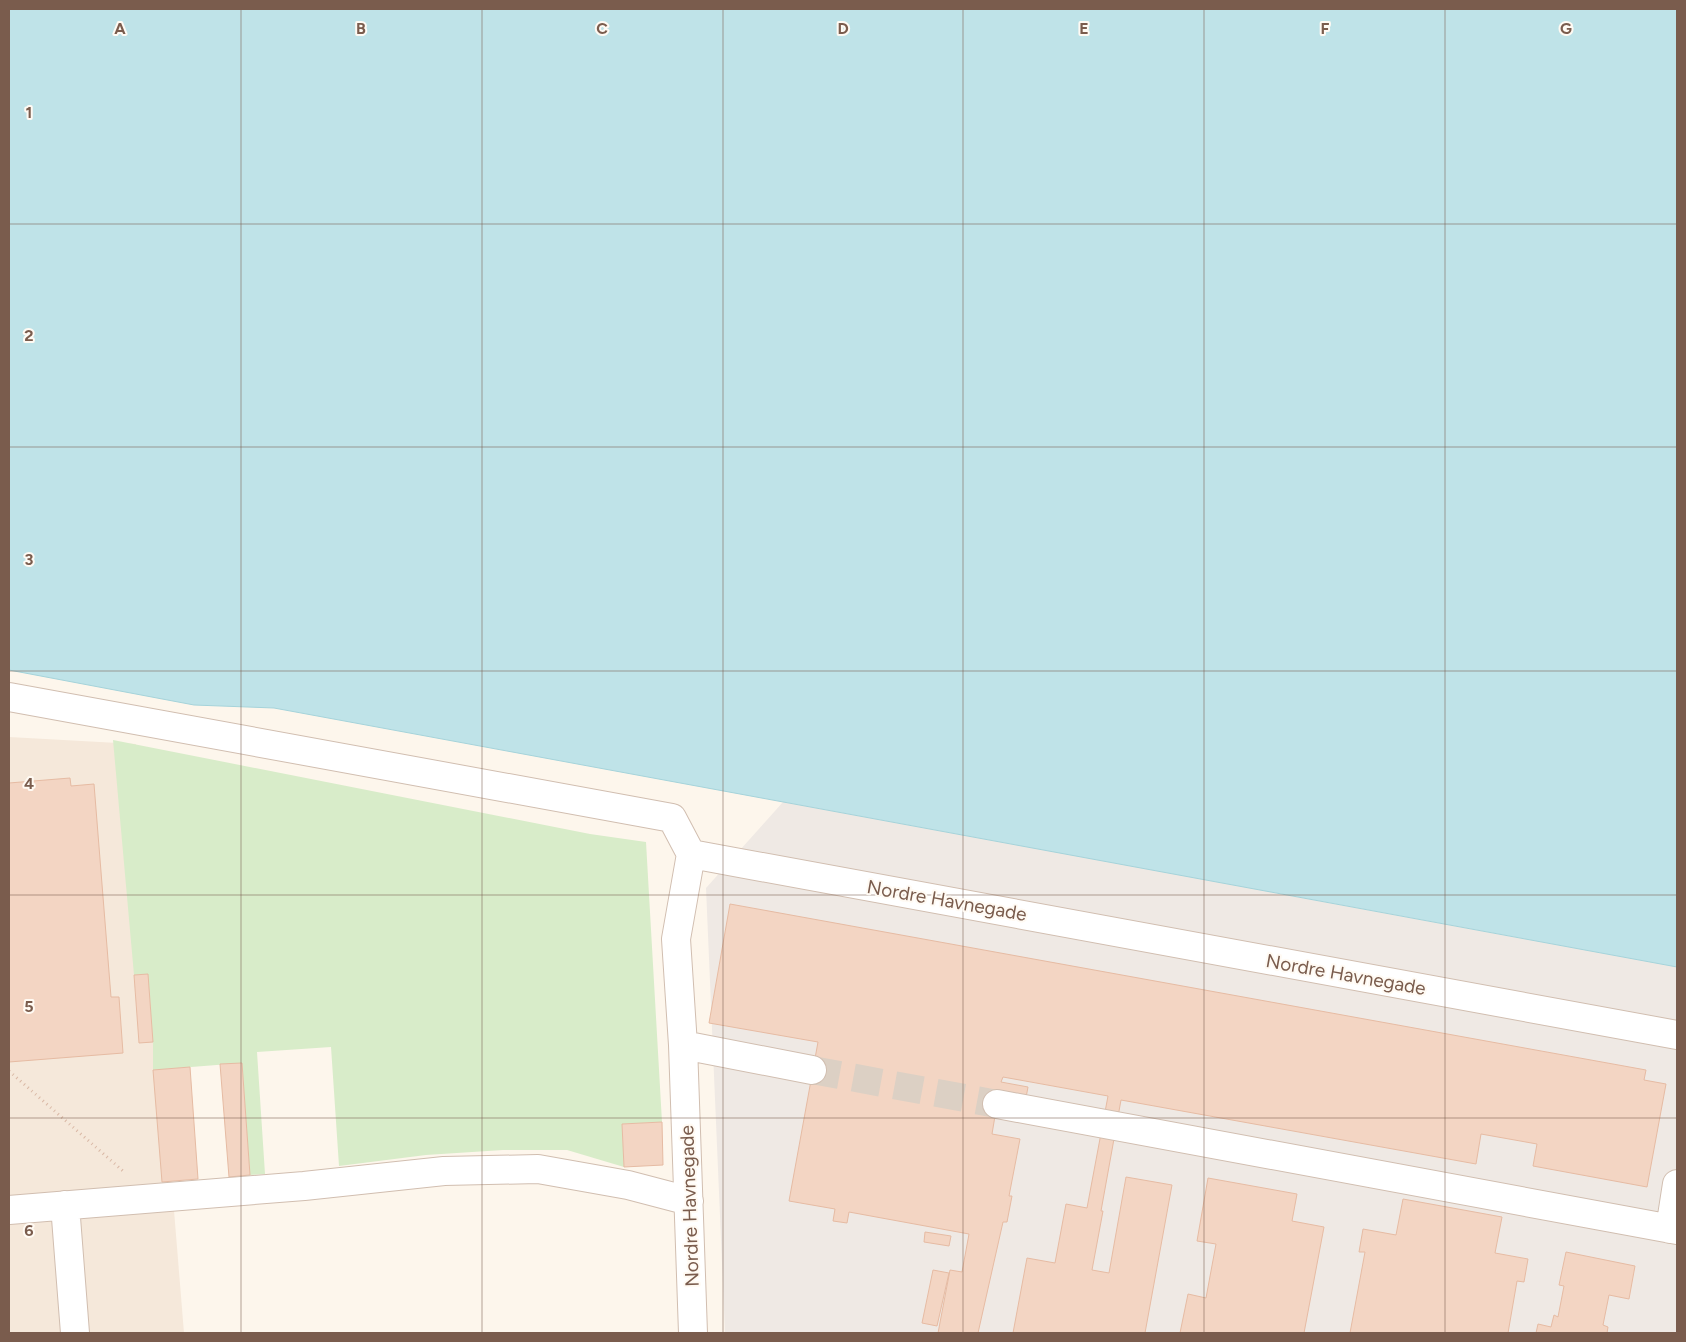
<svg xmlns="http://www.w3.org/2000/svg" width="1686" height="1342" viewBox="0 0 1686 1342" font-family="Figtree,sans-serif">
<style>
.residential{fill:#f5e8da}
.industrial{fill:#efe9e4}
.green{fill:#d8ecc9}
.water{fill:#bfe3e8;stroke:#a5d3da}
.building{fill:#f3d5c3;stroke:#e6bba3}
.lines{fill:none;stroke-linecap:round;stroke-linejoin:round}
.minor-tunnel{stroke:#dcd0c4;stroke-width:28;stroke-dasharray:28 14;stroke-linecap:butt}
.minor-casing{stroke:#d1beb0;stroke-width:30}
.path{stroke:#d9b8a5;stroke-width:3;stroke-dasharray:1 4;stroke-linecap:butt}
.minor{stroke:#fff;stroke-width:28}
.grid{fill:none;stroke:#7a5c4d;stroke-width:1;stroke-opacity:0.55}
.labels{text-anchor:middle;stroke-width:4;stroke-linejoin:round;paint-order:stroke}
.street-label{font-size:19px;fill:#7a5c4d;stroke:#fffaf3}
.grid-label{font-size:16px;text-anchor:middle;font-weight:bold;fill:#7a5c4d;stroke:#fffaf3;stroke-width:4;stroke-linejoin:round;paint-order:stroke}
</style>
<rect width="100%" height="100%" fill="#fdf6ec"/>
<path class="residential" d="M9,737L136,744L184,1333H9Z"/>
<path class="industrial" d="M783,802L1677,967V1333H725L706,888Z"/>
<path class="green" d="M113,740L590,834L646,842L662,1122L622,1124L624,1167L567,1150H503L426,1155L339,1166L331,1047L257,1052L265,1174L250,1175L242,1063L153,1070V1042L148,974L134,975Z"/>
<path class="water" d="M9,9H1677V967L274,708L194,705L9,670Z"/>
<path class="building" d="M70,778L71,786L94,784L111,997H119L123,1053L9,1062V783Z
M730,904L1646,1070L1644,1080L1666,1084L1647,1187L1533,1166L1537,1144L1481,1134L1476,1164L1121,1100L1101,1211H1103L1092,1270L1109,1273L1126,1177L1172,1185L1145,1333H1013L1027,1258L1055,1263L1066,1204L1087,1208L1108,1096L1003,1077L1001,1082L1028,1087L1025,1103L997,1104L992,1134L1020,1139L1009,1196H1012L1007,1222H1003L978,1333H938L950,1270L962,1272L969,1234L849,1212L847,1223L833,1221L835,1209L789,1201L818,1042L709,1023Z
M148,974L153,1042L139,1043L134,975Z
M242,1063L250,1175L229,1177L220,1064Z
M190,1067L198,1179L162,1182L153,1070Z
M662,1122L663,1165L624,1167L622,1124Z
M1208,1178L1297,1194L1292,1221L1324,1227L1304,1333H1180L1188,1294L1206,1298L1216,1244L1197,1241Z
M1403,1199L1502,1217L1495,1253L1528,1259L1524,1282L1517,1281L1508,1333H1350L1365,1252H1359L1363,1229L1396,1235Z
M925,1232L951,1236L949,1246L924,1242Z
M1566,1252L1635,1266L1629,1299L1609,1295L1603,1325L1608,1327L1607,1333H1536L1538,1324L1551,1327L1554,1315L1558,1317L1564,1286L1559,1285Z
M933,1270L949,1273L937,1326L922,1323Z"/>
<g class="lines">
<path class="minor-tunnel" d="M812,1070L997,1104"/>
<g class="minor-casing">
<path id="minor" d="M9,697L672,818L691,854
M691,854L1677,1035
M691,854L676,939L683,1045L693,1333
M683,1045L812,1070
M997,1104L1677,1230
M65,1205L75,1333
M9,1210L304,1186L444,1171L538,1169L628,1185L689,1201
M1670,1229L1677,1184"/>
</g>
<path class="path" d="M9,1071L123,1171"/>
<use href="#minor" class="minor"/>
</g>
<path class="grid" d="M241,9V1333M482,9V1333M723,9V1333M963,9V1333M1204,9V1333M1445,9V1333M9,224H1677M9,447H1677M9,671H1677M9,895H1677M9,1118H1677"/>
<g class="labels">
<g class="street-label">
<text transform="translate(947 900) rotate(10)" y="7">Nordre Havnegade</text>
<text transform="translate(1346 974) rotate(10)" y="7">Nordre Havnegade</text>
<text transform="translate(689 1206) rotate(-92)" y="7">Nordre Havnegade</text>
</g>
</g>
<g class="grid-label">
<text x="120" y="34">A</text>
<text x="361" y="34">B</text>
<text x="602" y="34">C</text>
<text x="843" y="34">D</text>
<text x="1084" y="34">E</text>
<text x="1325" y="34">F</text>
<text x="1566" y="34">G</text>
<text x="29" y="118">1</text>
<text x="29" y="341">2</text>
<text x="29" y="565">3</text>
<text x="29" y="789">4</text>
<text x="29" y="1012">5</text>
<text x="29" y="1236">6</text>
</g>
<rect width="1686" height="1342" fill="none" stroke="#7a5c4d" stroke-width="20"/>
</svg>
